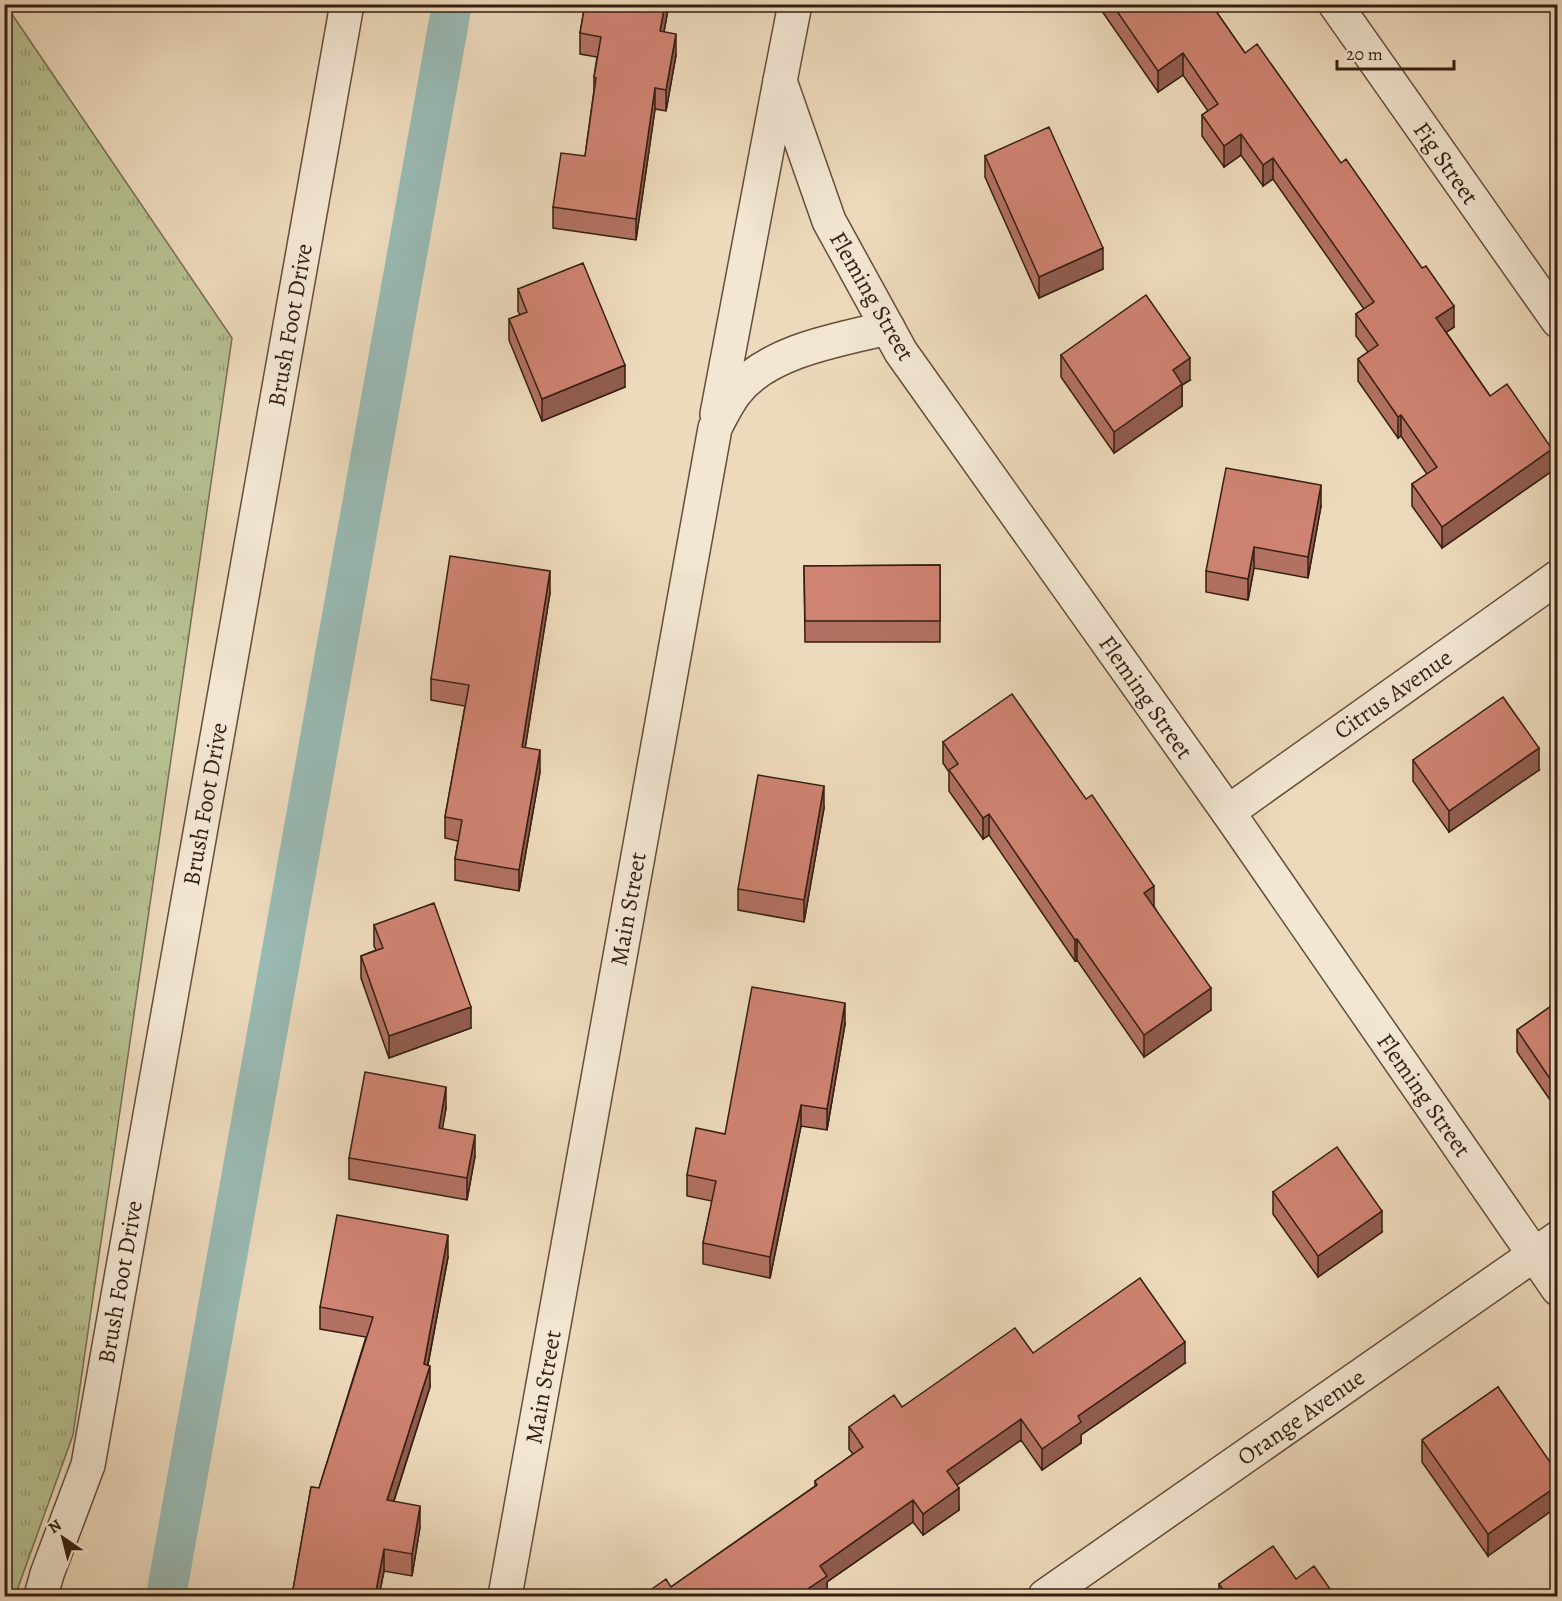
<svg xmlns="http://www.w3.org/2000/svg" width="1562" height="1601" viewBox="0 0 1562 1601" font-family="Alegreya,serif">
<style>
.grass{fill:url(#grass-tufts);stroke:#766f52;stroke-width:1.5}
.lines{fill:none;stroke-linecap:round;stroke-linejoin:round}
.canal{stroke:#99bab4;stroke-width:40}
.minor-casing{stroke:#634d3c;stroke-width:36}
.tertiary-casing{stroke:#634d3c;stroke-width:36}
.minor{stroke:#f3e7d3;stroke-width:33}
.tertiary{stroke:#f3e7d3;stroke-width:33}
.wall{fill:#b27162;stroke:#351e12;stroke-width:1.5}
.shaded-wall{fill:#915c50;stroke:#351e12;stroke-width:1.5}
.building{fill:#cf8372;stroke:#351e12;stroke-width:1.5}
.labels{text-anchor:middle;stroke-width:4.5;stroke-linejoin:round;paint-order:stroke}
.street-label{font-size:24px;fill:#351e12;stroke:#f3e7d3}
</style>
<defs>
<pattern id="grass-tufts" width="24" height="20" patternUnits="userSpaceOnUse" patternTransform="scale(1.5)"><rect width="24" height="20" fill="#b7c091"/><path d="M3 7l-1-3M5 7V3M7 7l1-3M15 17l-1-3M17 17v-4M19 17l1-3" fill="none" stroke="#969b75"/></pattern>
</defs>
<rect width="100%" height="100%" fill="#eddabc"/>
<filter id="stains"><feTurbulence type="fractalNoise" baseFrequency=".00333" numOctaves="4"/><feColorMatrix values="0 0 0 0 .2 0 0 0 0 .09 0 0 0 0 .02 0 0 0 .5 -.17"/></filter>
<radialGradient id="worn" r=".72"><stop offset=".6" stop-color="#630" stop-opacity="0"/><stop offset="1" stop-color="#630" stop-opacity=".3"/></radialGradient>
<path class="grass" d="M5,4L232,338L73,1435L15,1596H4Z"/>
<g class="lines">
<path class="canal" d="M166,1596L452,4"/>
<g class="minor-casing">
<path id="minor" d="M1335,4L1558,321
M717,414L780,81
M1228,812L1558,577
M41,1596L47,1574L88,1465L347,4
M505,1596L715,428C721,416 728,402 736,392C767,351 841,339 888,328
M1045,1596L1558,1238"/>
</g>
<g class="tertiary-casing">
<path id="tertiary" d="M795,4L780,81L829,221L901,352L1228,812L1558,1289"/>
</g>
<use href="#minor" class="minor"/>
<use href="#tertiary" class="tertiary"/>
</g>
<path class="wall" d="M585,4H669L664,32L676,55L666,111L655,109L636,240L553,228V207L585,156L594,90V77L597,57L580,54V33Z
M1097,4H1211L1245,53L1454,327L1446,332L1490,396L1552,471L1442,548L1412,506V484L1427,474L1401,436L1398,438L1358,381V359L1368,352L1356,336V314L1364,309L1273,179L1263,186L1241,155L1224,167L1202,136V115L1208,111L1183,75L1158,92Z
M985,156L1103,269L1039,298L985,177Z
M518,289L625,387L542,421L509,340V319L520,315L518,311Z
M1061,355L1190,380L1182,385V406L1114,453L1061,377Z
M1321,506L1308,578L1254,568L1248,600L1206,592V571Z
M940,565V642H805L804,566Z
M550,593L525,748L540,772L519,891L455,880V859L458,841L445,838V817L465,706L431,700V679Z
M943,742L1154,906L1211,1010L1144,1057L1077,960L1075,961L989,835L983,839L949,791V772L943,763Z
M1413,760L1539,770L1449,832L1413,781Z
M824,808L804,922L738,910V889Z
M374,925L471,1028L389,1058L361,978V956L376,950L374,946Z
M1557,1002V1110L1517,1052V1030Z
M845,1024L827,1130L801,1126L770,1278L703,1264V1243L712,1201L687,1196V1175L725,1134Z
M446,1108L442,1129L475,1156L467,1200L349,1179V1158Z
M1273,1192L1382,1232L1318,1277L1273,1214Z
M448,1257L428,1365L430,1387L394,1501L420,1527L412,1576L384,1571L379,1596H292L311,1487L319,1488L366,1337L320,1329V1307Z
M1033,1353L1185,1363L1081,1435V1443L1042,1470L1021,1440L957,1485L959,1510L923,1535L913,1522L827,1582V1596L671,1587L815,1486V1481L853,1454L849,1449V1427L902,1407Z
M1498,1387L1488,1556L1422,1462V1440Z
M1296,1579L1335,1596H1219V1584Z"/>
<path class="shaded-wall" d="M665,4H669L660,53V31Z
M676,34V55L666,111V90Z
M1183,53V75L1158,92V71Z
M655,88V109L636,240V219Z
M1241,134V155L1224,167V146Z
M1273,158V179L1263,186V165Z
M1103,248V269L1039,298V277Z
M1454,306V327L1436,339V318Z
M1190,358V380L1182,385V406L1114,453V432L1173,370Z
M625,365V387L542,421V399Z
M1401,415V436L1398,438V417Z
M1552,449V471L1442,548V527Z
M1321,485V506L1308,578V557Z
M1254,547V568L1248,600V579Z
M550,571V593L522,768V747Z
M1539,748V770L1449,832V811Z
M540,750V772L519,891V870Z
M824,786V808L804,922V900Z
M989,814V835L983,839V818Z
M1154,886V908L1144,893Z
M1077,939V960L1075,961V940Z
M1211,988V1010L1144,1057V1035Z
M845,1003V1024L827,1130V1109Z
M471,1007V1028L389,1058V1036Z
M446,1087V1108L439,1150V1128Z
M801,1105V1126L770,1278V1257Z
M475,1135V1156L467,1200V1178Z
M1382,1211V1232L1318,1277V1256Z
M448,1235V1257L424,1385V1364Z
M1185,1342V1363L1081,1435V1443L1042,1470V1449L1078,1416Z
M430,1366V1387L387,1522V1500Z
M1021,1419V1440L947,1492V1471Z
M1557,1486V1507L1488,1556V1534Z
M959,1488V1510L923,1535V1514Z
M913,1500V1522L827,1582V1596H797L820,1566Z
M420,1506V1527L412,1576V1554Z
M384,1549V1571L379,1596H375Z"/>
<path class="building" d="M585,4H665L660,31L676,34L666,90L655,88L636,219L553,207L561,153L585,156L596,78L594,77L601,37L580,33Z
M1112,4H1211L1245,53L1257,44L1341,163L1346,159L1422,268L1426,266L1454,306L1436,318L1490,396L1507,384L1552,449L1442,527L1412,484L1437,467L1401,415L1398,417L1358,359L1378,345L1356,314L1374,302L1273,158L1263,165L1241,134L1224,146L1202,115L1218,104L1183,53L1158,71Z
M1049,127L1103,248L1039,277L985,156Z
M583,263L625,365L542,399L509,319L527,312L518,289Z
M1146,295L1190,358L1173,370L1182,384L1114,432L1061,355Z
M1226,468L1321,485L1308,557L1254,547L1248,579L1206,571Z
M450,556L550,571L522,747L540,750L519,870L455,859L462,820L445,817L469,685L431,679Z
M940,565V621H805L804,566Z
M1012,694L1086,799L1092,795L1154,886L1144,893L1211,988L1144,1035L1077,939L1075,940L989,814L983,818L949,770L958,764L943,742Z
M1503,697L1539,748L1449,811L1413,760Z
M758,775L824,786L804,900L738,889Z
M434,903L471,1007L389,1036L361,956L383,948L374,925Z
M752,987L845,1003L827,1109L801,1105L770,1257L703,1243L716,1181L687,1175L696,1128L725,1134Z
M1557,1002V1089L1517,1030Z
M365,1072L446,1087L439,1128L475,1135L467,1178L349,1158Z
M1337,1147L1382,1211L1318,1256L1273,1192Z
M337,1215L448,1235L424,1364L430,1366L387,1500L420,1506L412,1554L384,1549L375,1596H302L292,1595L311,1487L319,1488L373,1317L320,1307Z
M1140,1278L1185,1342L1078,1416L1081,1422L1042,1449L1021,1419L947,1471L959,1488L923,1514L913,1500L820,1566L827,1576L797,1596H642L666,1579L671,1587L817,1485L815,1481L863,1447L849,1427L894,1395L902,1407L1015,1328L1033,1353Z
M1498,1387L1557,1472V1486L1488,1534L1422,1440Z
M1273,1546L1296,1579L1314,1566L1335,1596H1228L1219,1584Z"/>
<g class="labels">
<g class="street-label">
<text transform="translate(1446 163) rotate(55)" y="8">Fig Street</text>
<text transform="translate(872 296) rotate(60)" y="8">Fleming Street</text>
<text transform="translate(290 325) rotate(-80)" y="8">Brush Foot Drive</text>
<text transform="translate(1393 694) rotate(-35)" y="8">Citrus Avenue</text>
<text transform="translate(1146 697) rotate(55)" y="8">Fleming Street</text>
<text transform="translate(205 804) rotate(-80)" y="8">Brush Foot Drive</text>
<text transform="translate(628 909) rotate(-80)" y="8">Main Street</text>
<text transform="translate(1424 1095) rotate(55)" y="8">Fleming Street</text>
<text transform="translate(120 1282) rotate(-80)" y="8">Brush Foot Drive</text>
<text transform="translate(543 1387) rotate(-80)" y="8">Main Street</text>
<text transform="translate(1301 1417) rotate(-35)" y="8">Orange Avenue</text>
</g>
</g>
<rect width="1562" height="1601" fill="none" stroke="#eddabc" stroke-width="24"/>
<rect x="6" y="6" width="1550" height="1589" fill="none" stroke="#351e12" stroke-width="3"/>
<rect x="12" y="12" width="1538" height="1577" fill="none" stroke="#351e12" stroke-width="1.5"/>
<g transform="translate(63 1538) rotate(325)" stroke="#f3e7d3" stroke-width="4.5" paint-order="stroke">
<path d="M0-4.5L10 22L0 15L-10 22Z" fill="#351e12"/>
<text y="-9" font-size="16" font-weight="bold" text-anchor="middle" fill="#351e12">N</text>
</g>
<path d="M1337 60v9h117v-9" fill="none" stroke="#351e12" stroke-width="3"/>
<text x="1346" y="60" font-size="18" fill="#351e12" stroke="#f3e7d3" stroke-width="4.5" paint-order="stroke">20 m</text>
<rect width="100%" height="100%" filter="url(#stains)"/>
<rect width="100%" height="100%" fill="url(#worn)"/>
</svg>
